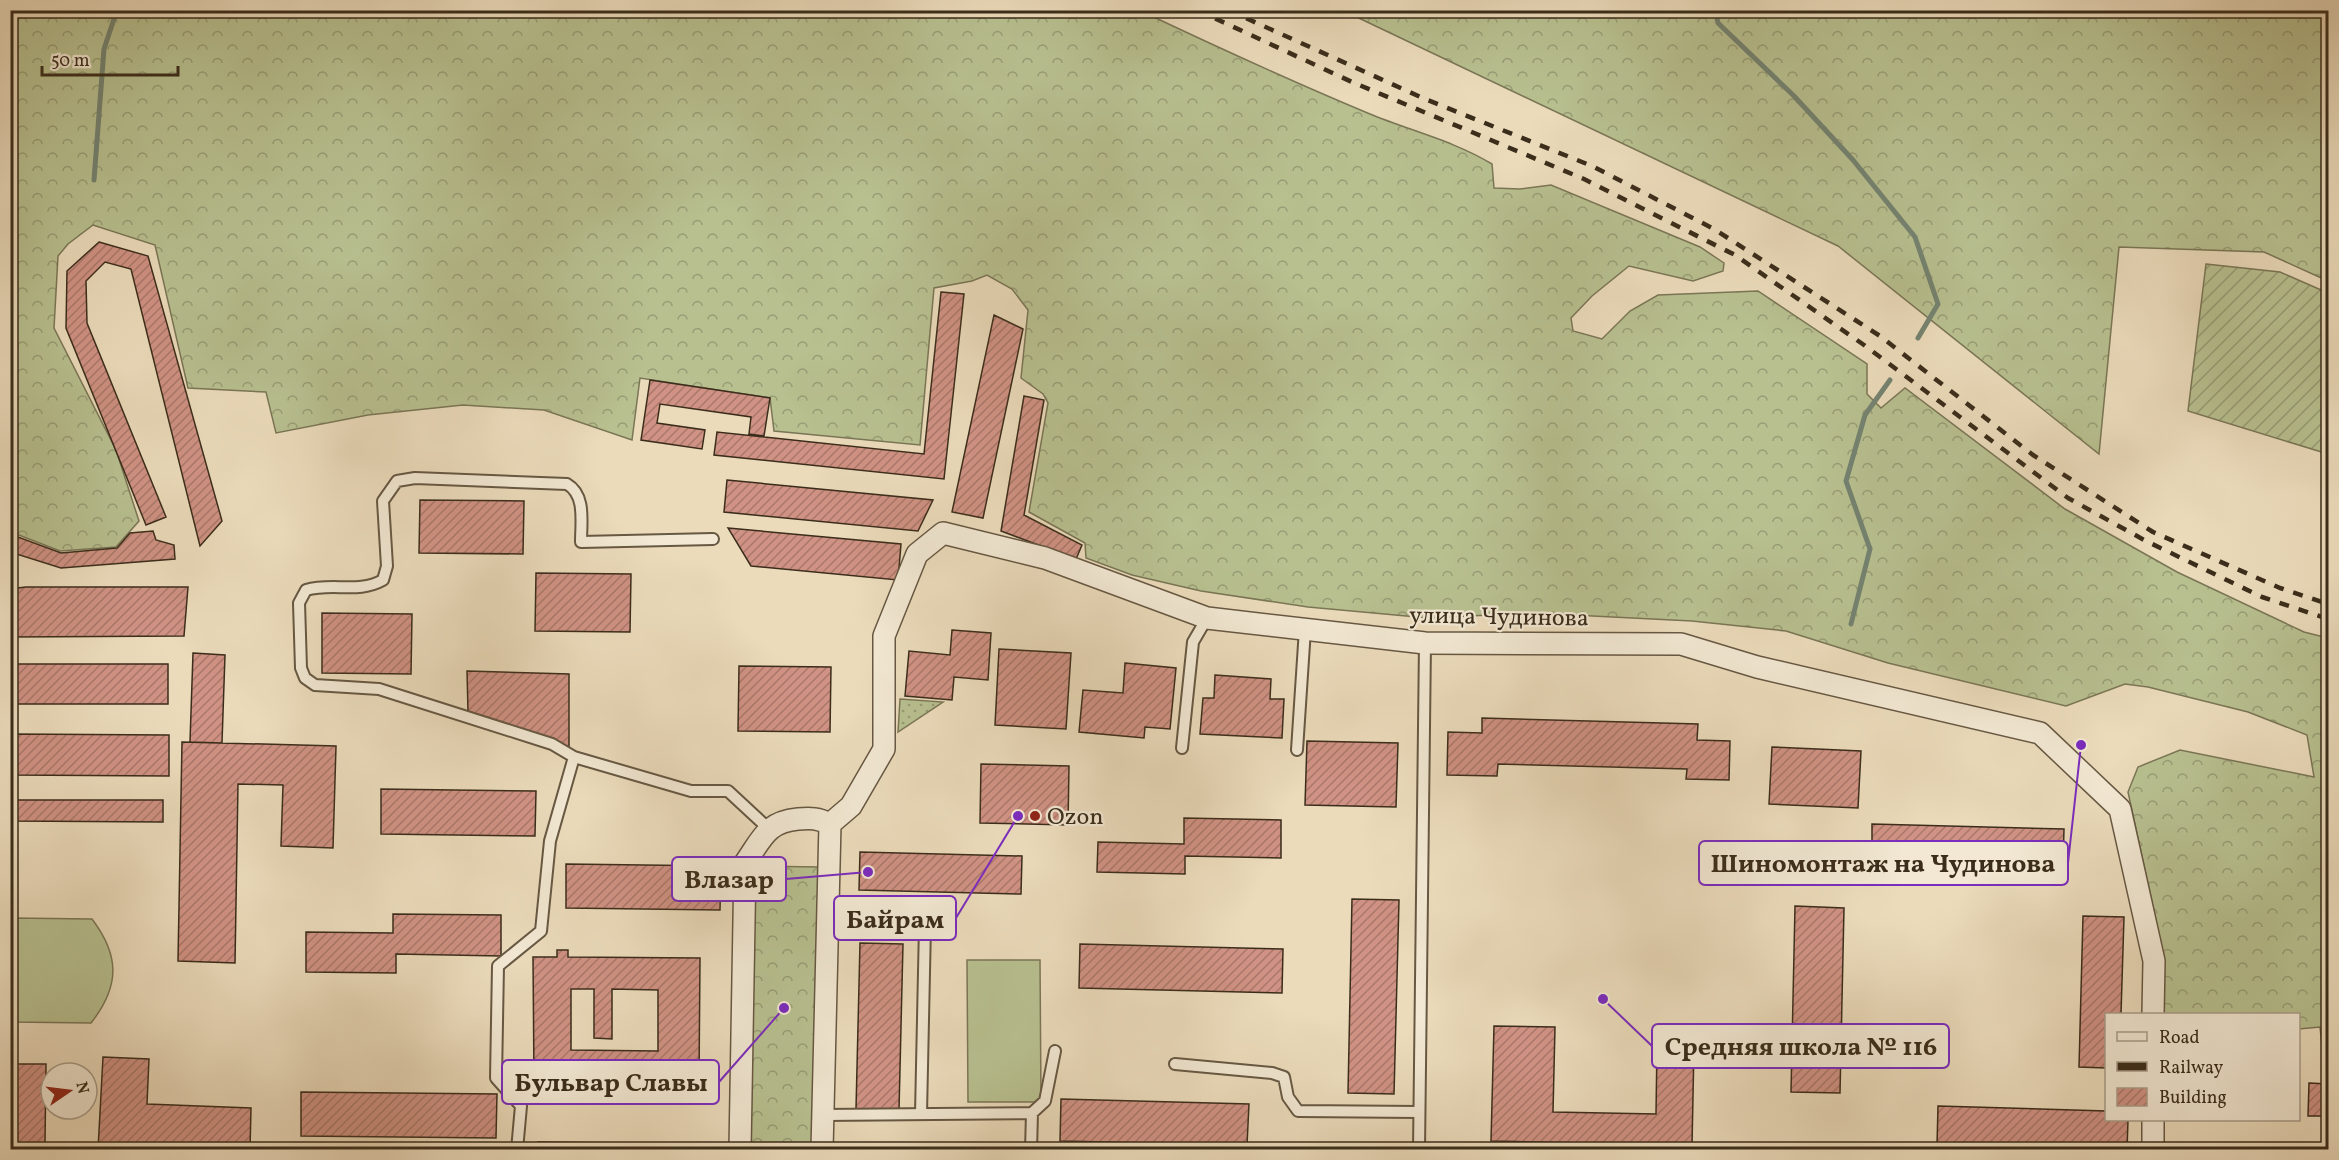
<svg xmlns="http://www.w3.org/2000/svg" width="2339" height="1160" viewBox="0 0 2339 1160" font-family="Vollkorn,serif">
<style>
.grass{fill:url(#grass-dots);stroke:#7a7656;stroke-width:1.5}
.forest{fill:url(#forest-crowns);stroke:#7a7656;stroke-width:1.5}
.garden{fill:url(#garden-furrows);stroke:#7a7656;stroke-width:1.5}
.pitch{fill:#b8c090;stroke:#7a7656;stroke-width:1.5}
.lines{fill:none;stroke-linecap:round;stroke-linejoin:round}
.stream{stroke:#748371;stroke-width:5}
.building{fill:url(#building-hatch);stroke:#3b2d1b;stroke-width:1.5;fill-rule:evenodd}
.lane-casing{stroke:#675843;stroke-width:14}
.street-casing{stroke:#675843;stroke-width:24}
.lane{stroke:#f2e8d3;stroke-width:10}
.street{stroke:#f2e8d3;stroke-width:21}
.rail{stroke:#3b2d1b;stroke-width:4.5;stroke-dasharray:10 10;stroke-linecap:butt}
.poi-dot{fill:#8f2418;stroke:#f2e8d3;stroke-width:2}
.labels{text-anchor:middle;stroke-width:4.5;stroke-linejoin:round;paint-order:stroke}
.street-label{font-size:24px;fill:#3b2d1b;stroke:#f2e8d3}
.poi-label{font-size:24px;fill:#3b2d1b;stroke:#f2e8d3;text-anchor:start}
.leader{fill:none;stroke:#7b2cbf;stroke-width:2}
.callout-dot{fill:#7b2cbf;stroke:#f2e8d3;stroke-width:2}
.callout{fill:#f2e8d3;stroke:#7b2cbf;stroke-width:2}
.callout-label{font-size:26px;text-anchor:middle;font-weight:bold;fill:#3b2d1b}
</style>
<defs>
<pattern id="grass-dots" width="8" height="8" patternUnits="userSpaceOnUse" patternTransform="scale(1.5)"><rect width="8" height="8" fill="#b8c090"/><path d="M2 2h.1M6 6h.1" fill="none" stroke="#979c75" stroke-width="1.8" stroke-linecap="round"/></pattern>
<pattern id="forest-crowns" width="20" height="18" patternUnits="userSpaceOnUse" patternTransform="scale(1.5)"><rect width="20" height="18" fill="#b8c090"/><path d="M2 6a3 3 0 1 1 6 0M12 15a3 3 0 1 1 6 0" fill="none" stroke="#979c75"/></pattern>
<pattern id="garden-furrows" width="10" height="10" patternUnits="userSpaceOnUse" patternTransform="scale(1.5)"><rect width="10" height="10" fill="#b8c090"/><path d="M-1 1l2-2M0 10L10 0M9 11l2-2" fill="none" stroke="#979c75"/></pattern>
<pattern id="building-hatch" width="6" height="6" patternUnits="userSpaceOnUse" patternTransform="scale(1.5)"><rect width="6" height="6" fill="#d09284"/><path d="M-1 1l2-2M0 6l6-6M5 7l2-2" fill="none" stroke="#aa786b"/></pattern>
</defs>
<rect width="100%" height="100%" fill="#ebdbbb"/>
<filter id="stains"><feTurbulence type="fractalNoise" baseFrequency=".00333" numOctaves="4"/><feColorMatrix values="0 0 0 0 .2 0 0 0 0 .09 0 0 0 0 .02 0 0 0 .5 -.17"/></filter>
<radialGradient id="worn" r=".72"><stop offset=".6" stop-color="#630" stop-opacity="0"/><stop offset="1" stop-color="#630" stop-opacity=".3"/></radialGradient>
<path class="grass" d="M900,699L943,702L898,732Z"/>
<path class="forest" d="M10,11H1141C1217,47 1293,82 1370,114C1411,131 1454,141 1492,164L1494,188L1520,189L1551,185L1700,247L1724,263L1723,271L1693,281L1629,266L1592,296L1571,318L1573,331L1602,339L1630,311L1658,295L1758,291L1867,364V394L1881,408L1905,388L2065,509L2177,572L2304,632L2328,638V1055H2323L2320,1027L2299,1029L2298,1014H2164L2163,953L2128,792L2138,767L2180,750L2314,777L2307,735L2248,712L2148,687L2125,684L2066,706L1888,663L1786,631L1692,621L1533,613L1428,618L1308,607L1201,591L1132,575L1086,558L1085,543L1029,512L1048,403L1043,394L1021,378L1028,310L1012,289L987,275L972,281L934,288L920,445L774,431L770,398L640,378L632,440L544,410L463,405L368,415L276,433L266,392L188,388L155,245L93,225L68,244L58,256L54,328L116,450L139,521L116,547L60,551L11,532Z
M1344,11H2328V281L2264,252L2119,247L2099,454L1838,246Z
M749,866L822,867L819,1149L746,1150Z"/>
<path class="garden" d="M2206,264L2280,272L2328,293V454L2188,411Z"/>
<path class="pitch" d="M11,918L92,919C120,956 120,986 91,1023L11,1022Z
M967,960H1040L1041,1102H968Z"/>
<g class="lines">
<path class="stream" d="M1715,10L1718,23L1794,96L1853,160L1915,237L1938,304L1918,338
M94,180L104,49L117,10
M1851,624L1870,549L1846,481L1865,415L1890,380"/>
</g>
<path class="building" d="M99,242L148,256L222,521L200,546L131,269L105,262L86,281L87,323L166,517L146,525L66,328L67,271Z
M941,292L964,294L944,479L714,455L717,432L924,454Z
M994,315L1023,329L983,518L952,512Z
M650,380L770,398L764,436L749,434L751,417L660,404L657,423L705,430L702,449L641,440Z
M1024,396L1044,400L1024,515L1082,545L1076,559L1001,531Z
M727,480L933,500L918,531L724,512Z
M420,500L524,501L523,554L419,553Z
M728,528L901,544L898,580L751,566Z
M153,531L156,540L174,545L175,559L61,568L10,552V534L61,553L117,548L130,533Z
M536,573L631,574L630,632L535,631Z
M26,587H188L184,636L10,637V589Z
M322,613L412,614L411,674L322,673Z
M952,630L991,633L988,680L954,677L952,700L905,696L909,651L950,655Z
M999,649L1071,653L1066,729L995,725Z
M193,653L225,655L222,743L190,742Z
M1125,663L1176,668L1170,729L1145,727L1144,738L1079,732L1083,690L1123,693Z
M10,664H168V704H10Z
M739,666L831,667L830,732L738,731Z
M467,671L569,674V747L468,712Z
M1215,675L1271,679L1270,699H1284L1282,738L1200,734L1203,698H1214Z
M1482,718L1698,724L1697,740L1730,741L1729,780L1686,779L1687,769L1498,764L1497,776L1447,775L1448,732L1482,733Z
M10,734L169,735V776L10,775Z
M1307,741L1398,743L1396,807L1305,805Z
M182,742L336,746L333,848L281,846L283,785L238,784L235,963L178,961Z
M1772,747L1861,751L1858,808L1769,804Z
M981,764L1069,766L1068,825L980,823Z
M381,789L536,791L535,836L381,834Z
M10,800H163V822L10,821Z
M1184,818L1281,820V858L1185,856V874L1097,872L1098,842L1184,844Z
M1872,824L2064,829L2063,866L1872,861Z
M860,852L1022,856L1021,894L859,890Z
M566,864L721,866L720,910L566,908Z
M1352,899L1399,900L1394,1094L1348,1093Z
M1795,906L1844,908L1840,1093L1791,1092Z
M393,914L501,915V956L396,954V973L306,972V932L393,933Z
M2083,916L2124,917L2121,1014H2106V1068L2079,1067Z
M860,943L903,944L899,1110L856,1109Z
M1080,944L1283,949L1282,993L1079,988Z
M557,950H568V957L700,958L699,1080L568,1079L567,1086H555V1079H534L533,957H557ZM571,989H594V1038L612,1039V989L658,990V1051L571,1050Z
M1494,1026L1555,1027L1553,1112L1656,1114L1657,1046L1694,1047L1692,1145L1491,1141Z
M103,1057L149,1059L147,1104L251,1108L250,1150H98Z
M10,1064H46L45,1144L10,1143Z
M2309,1083L2328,1084V1116H2308Z
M301,1092L497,1094L496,1138L301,1136Z
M1061,1099L1249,1104L1247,1145L1060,1141Z
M1938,1106L2106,1111V1120H2128L2127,1150L1937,1146Z
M538,1142L717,1144L716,1150H537Z
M840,1145L1020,1149L840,1150Z"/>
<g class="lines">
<g class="lane-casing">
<path id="lane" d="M1182,748L1193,642L1207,618
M1297,750L1305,629
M574,757L552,744L379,689L315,685L305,678L301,668L299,603L306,590C333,582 358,594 383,580L387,566L383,501L397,481L415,478L567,484C586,495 581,522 581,542L713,539
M1175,1064L1272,1073L1284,1077L1288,1097L1298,1111L1419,1112
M921,1114L925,925
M823,1115L1032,1113
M517,1150L521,1106L496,1078L498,966L541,931L550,841L574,757L691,791H728L769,829
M1031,1150L1032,1113L1045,1101L1055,1051
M1419,1150L1425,643"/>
</g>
<g class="street-casing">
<path id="street" d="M830,824L851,806L884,749V636L917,554L943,533L1045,558L1207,618L1425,643L1681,644L1757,667L2040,733L2120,809L2154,961L2153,1014
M740,1150L745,863C762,839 766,822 798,819C811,818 818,818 830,824
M822,1150L830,824
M2153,1150V1120"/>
</g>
<use href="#lane" class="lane"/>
<use href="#street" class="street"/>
<path class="rail" d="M1197,10L1352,82L1584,179L1735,255L1864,345L2068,498L2146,541L2262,597L2328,619
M1228,10L1425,99L1592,166L1714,229L1880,336L2033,455L2153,532L2280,588L2328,604"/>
</g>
<circle class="poi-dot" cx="1035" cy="816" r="6"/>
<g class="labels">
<g class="street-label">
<text transform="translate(1499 616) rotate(1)" y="8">улица Чудинова</text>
</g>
<g class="poi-label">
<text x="1047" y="824">Ozon</text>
</g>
</g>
<path class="leader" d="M2081 745L2068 863M868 872L786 879M1018 816L956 918M1603 999L1652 1046M784 1008L719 1082"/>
<g class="callout-dot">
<circle cx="2081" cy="745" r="6"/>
<circle cx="868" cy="872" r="6"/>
<circle cx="1018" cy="816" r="6"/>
<circle cx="1603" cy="999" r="6"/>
<circle cx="784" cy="1008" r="6"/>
</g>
<g class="callout">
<rect x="1699" y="841" width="369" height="44" rx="6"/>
<rect x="672" y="857" width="114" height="44" rx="6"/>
<rect x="834" y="896" width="122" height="44" rx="6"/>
<rect x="1652" y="1024" width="297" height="44" rx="6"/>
<rect x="502" y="1060" width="217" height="44" rx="6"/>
</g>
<g class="callout-label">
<text x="1883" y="872">Шиномонтаж на Чудинова</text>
<text x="729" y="888">Влазар</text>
<text x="895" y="928">Байрам</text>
<text x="1801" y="1055">Средняя школа № 116</text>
<text x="611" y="1091">Бульвар Славы</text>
</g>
<rect width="2339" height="1160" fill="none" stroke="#ebdbbb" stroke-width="36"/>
<rect x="12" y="12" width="2315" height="1136" fill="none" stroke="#3b2d1b" stroke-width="3"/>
<rect x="18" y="18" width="2303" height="1124" fill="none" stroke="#3b2d1b" stroke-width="1.5"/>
<rect x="2105" y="1013" width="195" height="108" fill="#f2e8d3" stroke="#a99d89" stroke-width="1.5"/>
<rect x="2117" y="1032" width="30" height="9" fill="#f2e8d3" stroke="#a99d89" stroke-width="1.5"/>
<text x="2159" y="1043" font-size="18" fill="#3b2d1b">Road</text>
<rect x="2117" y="1062" width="30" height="9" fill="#3b2d1b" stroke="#a99d89" stroke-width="1.5"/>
<text x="2159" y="1073" font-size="18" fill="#3b2d1b">Railway</text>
<rect x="2117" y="1088" width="30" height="18" fill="url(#building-hatch)" stroke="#a99d89" stroke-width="1.5"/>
<text x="2159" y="1103" font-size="18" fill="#3b2d1b">Building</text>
<g transform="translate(69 1091) rotate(76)"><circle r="28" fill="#f2e8d3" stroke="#a99d89" stroke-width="1.5"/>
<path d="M0-4.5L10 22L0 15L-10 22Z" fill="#8f2418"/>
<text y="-9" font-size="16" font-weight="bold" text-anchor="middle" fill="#3b2d1b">N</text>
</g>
<path d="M42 66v9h136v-9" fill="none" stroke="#3b2d1b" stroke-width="3"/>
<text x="51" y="66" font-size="18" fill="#3b2d1b" stroke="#f2e8d3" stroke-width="4.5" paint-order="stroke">50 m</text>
<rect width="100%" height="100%" filter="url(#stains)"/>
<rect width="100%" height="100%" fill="url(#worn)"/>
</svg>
